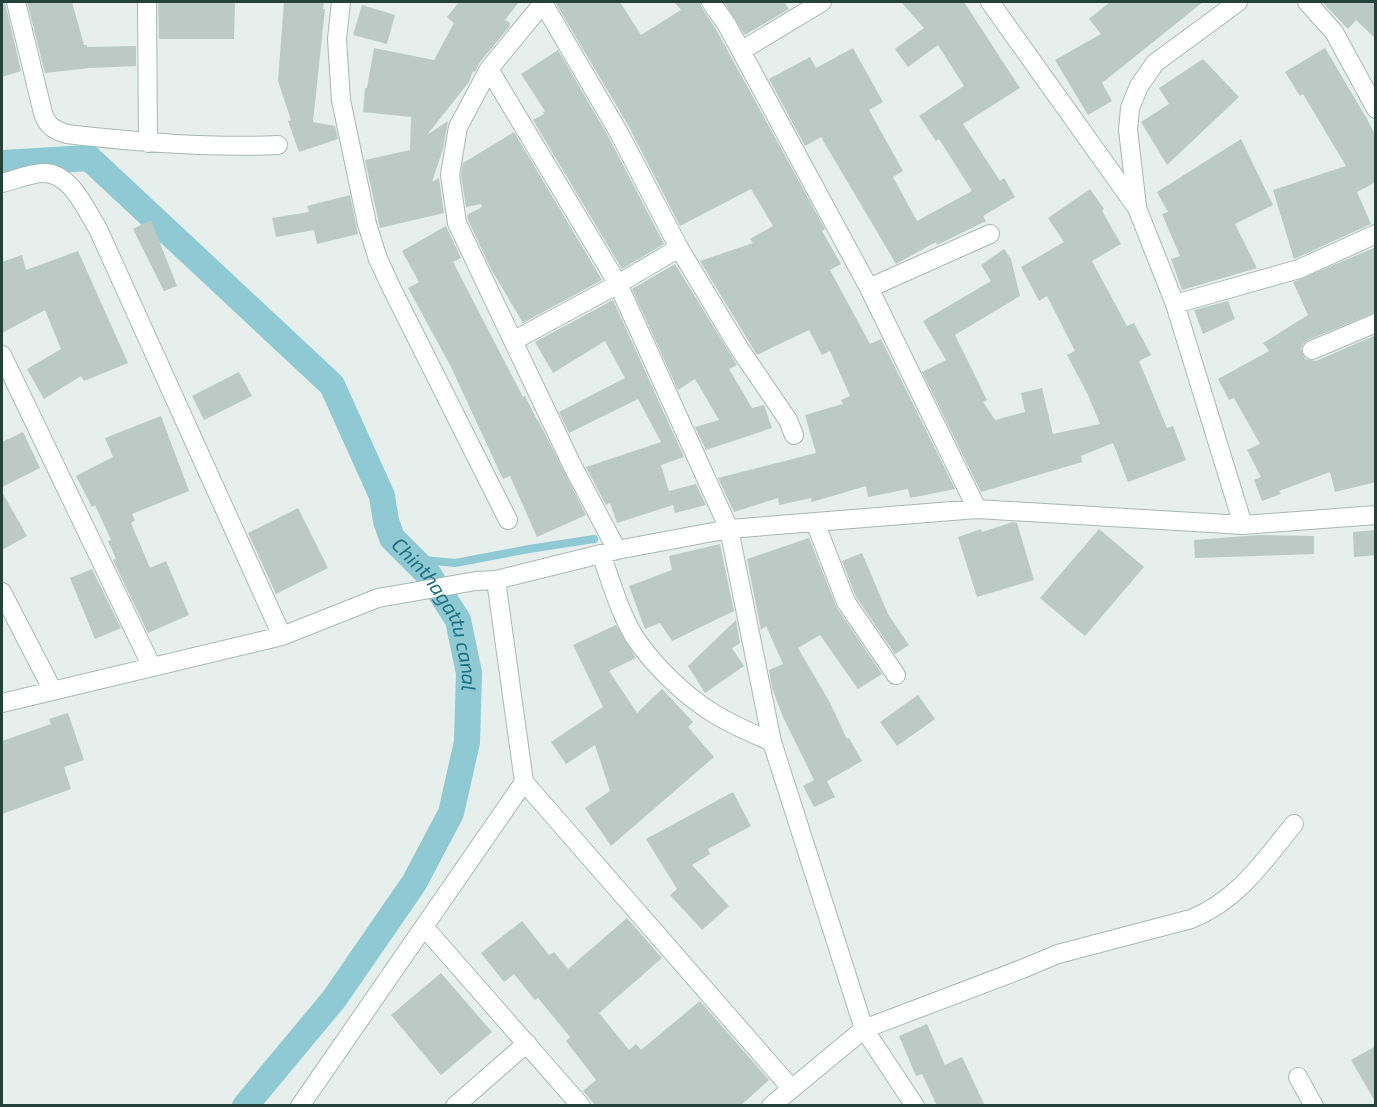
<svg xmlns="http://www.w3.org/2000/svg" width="1377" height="1107" viewBox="0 0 1377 1107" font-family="'Exo 2',sans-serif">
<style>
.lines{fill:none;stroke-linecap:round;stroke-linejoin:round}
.stream{stroke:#8ec9d4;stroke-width:8}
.canal{stroke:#8ec9d4;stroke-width:26}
.building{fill:#bbcac4}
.minor-casing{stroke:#a8b8b2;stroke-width:20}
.minor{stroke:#fff;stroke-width:18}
.labels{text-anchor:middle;stroke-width:5;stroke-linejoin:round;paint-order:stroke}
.water-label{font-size:20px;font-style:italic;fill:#1c6f80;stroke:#f7fbf9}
</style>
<rect width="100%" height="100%" fill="#e6efeb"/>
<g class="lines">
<path class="stream" d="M403,551L424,560L455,563L529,549L594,539"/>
<path class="canal" id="s1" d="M2,163L89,158L332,385L382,496L386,521L392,538L429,575L458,620L469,673L467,742L451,813L414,883L334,999L245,1106"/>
</g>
<path class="building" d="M2,2H5L21,71L2,77Z
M27,2H72L84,45H87V47L136,46V66L90,68L45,73Z
M158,2H235L234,39H159Z
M284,2H324L323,9H325L313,122L335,126L338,139L299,152L288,121L291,120L278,81Z
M459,2H519L505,20L510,23V26L480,62L475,72L473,71L469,82L427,135L448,121L443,149L432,182L439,178L444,213L380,228L365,160L410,150L411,117L363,112L365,88H367L374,48L434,60L454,23L447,17Z
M555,2H620L641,35L681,10L674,2H700L702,8L717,31L825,229L822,231L841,264L830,270L870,344L881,339L955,489L910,498L908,489L868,497L866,486L812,502L811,498L779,505L778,498L734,512L718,478L816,453L805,415L843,404L841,400L850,396L830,351L822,355L809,330L757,355L700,261L753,243L750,239L773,226L751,189L680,226L628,125Z
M724,2H784L789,9L745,35Z
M901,2H964L1020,88L963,124L1000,181L1004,178L1015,197L983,216L986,221L937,245L936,242L896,264L821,137L805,146L769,79L810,57L816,68L853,48L883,102L869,110L903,171L893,177L917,221L972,191L939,139L936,141L919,116L964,86L938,45L908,67L895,49L924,28Z
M1110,2H1203L1102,83L1112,101L1088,115L1055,60L1101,34L1089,19Z
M1322,2H1376V39L1356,20L1348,29Z
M362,5L395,15L387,44L353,35Z
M1325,48L1367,119L1376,137V182L1357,192L1371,224L1294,259L1273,190L1346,166L1303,94L1300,96L1285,72Z
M558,50L608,136L664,244L622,269L533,120L544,114L543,112L545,111L521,74Z
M1203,59L1239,97L1167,165L1141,122L1169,104L1159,88Z
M514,132L602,280L523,323L491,269L468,220L467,215L482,207L481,204L466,207L461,175L463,163Z
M1241,139L1273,205L1235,224L1257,268L1182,290L1171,259L1180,256L1162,214L1168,212L1157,192Z
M1090,189L1104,209L1102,211L1121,244L1092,261L1127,326L1134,323L1151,355L1139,361L1167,428L1173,426L1186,460L1128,482L1113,443L1081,456L1082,462L981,492L922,372L946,360L923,321L991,281L981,265L1004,249L1011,259L1020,296L955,335L987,400L983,402L995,420L1025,412L1021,393L1042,388L1053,434L1100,424L1088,395L1067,355L1075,351L1047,296L1039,301L1021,267L1064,242L1048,218Z
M350,195L358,234L317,244L314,230L276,237L272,218L309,212L307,206Z
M151,220L177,286L164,291L133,229Z
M446,226L461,258L453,262L523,397L525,396L537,420H538L586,515L537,537L510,476L503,479L450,365L408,288L419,282L402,251Z
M1376,247V312L1308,340L1303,344L1301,349L1305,359L1316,361L1376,335V482L1335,492L1330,472L1279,491L1281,494L1262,501L1254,480L1261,477L1247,450L1260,444L1234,398L1229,400L1218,379L1269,351L1263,343L1308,315L1293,282Z
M78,251L128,363L84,381L81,376L44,399L27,369L61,349L45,310L2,333V262L22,255L26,270Z
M675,264L737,365L729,369L752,408L764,405L772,428L706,450L695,427L719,420L695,379L678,390L632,289Z
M613,300L684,457L661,465L670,495L669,491L696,484L706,505L675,513L673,505L617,523L610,503L606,505L586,467L661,442L638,399L569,433L559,412L625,378L605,341L553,373L535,342Z
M1228,301L1235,319L1203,334L1194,310Z
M239,372L252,396L204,420L192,396Z
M161,416L189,491L132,514L135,520L131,523L150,568L166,561L189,615L148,633L113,560L116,559L108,541L111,540L95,505L92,507L76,476L113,457L105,438Z
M23,432L40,468L2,487V442Z
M2,492L27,536L2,550Z
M298,508L328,568L276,594L248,533Z
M1013,522L1017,523L1034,580L977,597L958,537L981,529L982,532Z
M1099,529L1144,567L1085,636L1040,598Z
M1376,530V555L1354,557L1353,532Z
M1259,535L1314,536V554L1195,558L1194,540Z
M809,538L837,608L882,674L858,689L820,635L798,648L829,701L847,739L849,738L862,761L827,781L835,797L814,807L803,786L814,780L783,717L772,688L769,670L783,664L766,626L761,630L747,559Z
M720,544L734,611L672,641L660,623L645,629L629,586L672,570L669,556Z
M862,553L888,614L909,645L895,654L856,597L842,561Z
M92,569L121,628L95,639L70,578Z
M736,620L740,643L732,648L744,666L705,693L688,666Z
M616,625L636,658L609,671L637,713L662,689L693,722L688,727L714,757L611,846L585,808L610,791L595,745L566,764L551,742L603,707L573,645Z
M918,695L935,719L897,746L880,722Z
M68,713L84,760L64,767L71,789L2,814V741L51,724L49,719Z
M733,792L751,826L708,849L710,854L692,865L729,906L702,930L670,895L677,889L646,839Z
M627,918L662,958L599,1013L629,1050L636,1044L641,1050L700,1001L769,1080L740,1106H596L583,1091L596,1080L566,1041L570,1037L538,998L535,1000L514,974L504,982L481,953L522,921L549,955L554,952L568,969Z
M441,973L492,1032L441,1075L391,1015Z
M927,1024L945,1065L962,1057L985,1106H937L922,1074L916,1076L899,1036Z
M1376,1046V1103L1351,1060Z"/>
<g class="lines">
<g class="minor-casing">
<path id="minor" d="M16,2L43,113C47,126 54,130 67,134C137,142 207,148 278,145
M147,2L148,143
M341,2L337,39L341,100L367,224L378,259L392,289L508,520
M544,2L489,69L458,127L450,175L457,223L572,465L617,550
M711,2L727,25L869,288L977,509
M990,2L1137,208L1175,304L1243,525
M1307,2L1334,32L1376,109
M543,3L618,131L679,248L739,348L788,420L794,435
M741,51L822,2
M489,69L618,284L729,529L772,742L864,1029L915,1106
M2,183C15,180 30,173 44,173C71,173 86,210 98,229L282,636
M1137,206L1128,130L1130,108L1139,86L1155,63L1238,2
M869,288L990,234
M1175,304L1299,269L1376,234
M513,341L618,284L679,248
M1312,350L1376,323
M2,355L152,667
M815,522L846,602L896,675
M601,554C611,581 619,611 634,636C652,664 685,696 713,713C732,725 752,733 772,742
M496,580L524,782L791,1088
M2,592L53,691
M2,703L282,636L378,598L476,581L496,580L617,550L729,529L977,509L1243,525L1376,515
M425,928L581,1106
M1298,1077L1314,1106
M300,1106L524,782
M455,1106L527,1043
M771,1106L864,1029L1022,969L1058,954L1191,919C1238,900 1263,862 1294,824"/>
</g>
<use href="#minor" class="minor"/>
</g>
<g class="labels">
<g class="water-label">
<text dy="7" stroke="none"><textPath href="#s1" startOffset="676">Chinthagattu canal</textPath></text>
</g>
</g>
<rect width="1377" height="1107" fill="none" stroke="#24423a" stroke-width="6"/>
</svg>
